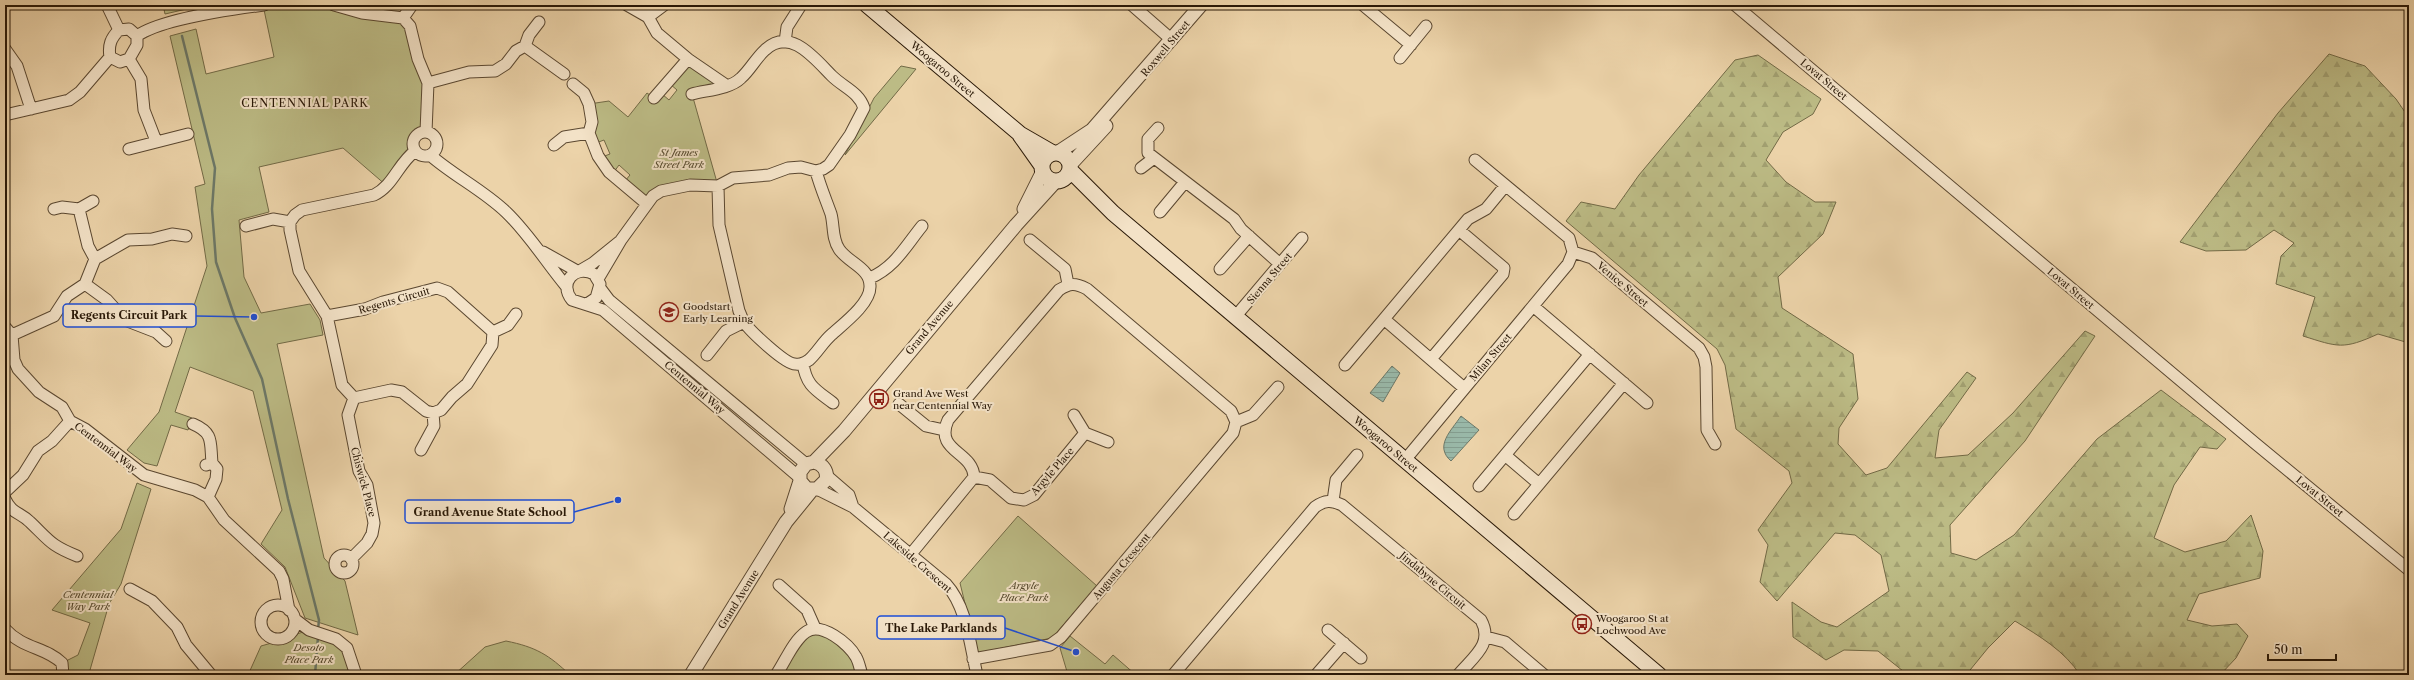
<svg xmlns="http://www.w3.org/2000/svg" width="2414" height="680" viewBox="0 0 2414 680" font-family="'Libre Caslon Text',serif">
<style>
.green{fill:#bcbb85;stroke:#726a46;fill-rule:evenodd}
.forest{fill:url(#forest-firs);stroke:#726a46}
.water{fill:url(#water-rules);stroke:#6c7868}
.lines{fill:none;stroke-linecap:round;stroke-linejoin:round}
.stream{stroke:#6c7868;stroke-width:2.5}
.minor-casing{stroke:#5a4730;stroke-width:13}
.tertiary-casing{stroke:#5a4730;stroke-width:15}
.secondary-casing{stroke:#291807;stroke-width:17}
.minor{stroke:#f3e2c7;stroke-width:11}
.tertiary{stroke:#f3e2c7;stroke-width:13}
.secondary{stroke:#f3e2c7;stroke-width:15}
.labels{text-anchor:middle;stroke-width:4;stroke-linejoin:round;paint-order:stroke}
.street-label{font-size:10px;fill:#291807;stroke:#f3e2c7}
.park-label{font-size:10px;font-style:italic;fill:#55492d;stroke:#f3e2c7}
.poi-label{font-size:10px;fill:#291807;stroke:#f3e2c7;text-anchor:start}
.neighbourhood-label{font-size:11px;letter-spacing:1px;fill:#291807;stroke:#f3e2c7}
.leader{fill:none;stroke:#1d4ed8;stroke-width:1.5}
.callout-dot{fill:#1d4ed8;stroke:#f3e2c7;stroke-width:1.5}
.callout{fill:#f3e2c7;stroke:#1d4ed8;stroke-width:1.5}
.callout-label{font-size:11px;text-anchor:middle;font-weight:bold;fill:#291807}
</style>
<defs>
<pattern id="forest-firs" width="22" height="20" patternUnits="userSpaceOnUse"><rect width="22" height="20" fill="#bcbb85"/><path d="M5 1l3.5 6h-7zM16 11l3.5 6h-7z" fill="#a2a071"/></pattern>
<pattern id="water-rules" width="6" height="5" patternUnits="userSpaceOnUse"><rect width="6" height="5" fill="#99b8a8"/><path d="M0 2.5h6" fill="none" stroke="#849d8f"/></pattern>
</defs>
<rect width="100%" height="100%" fill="#ecd3a9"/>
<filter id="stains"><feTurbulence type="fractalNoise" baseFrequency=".005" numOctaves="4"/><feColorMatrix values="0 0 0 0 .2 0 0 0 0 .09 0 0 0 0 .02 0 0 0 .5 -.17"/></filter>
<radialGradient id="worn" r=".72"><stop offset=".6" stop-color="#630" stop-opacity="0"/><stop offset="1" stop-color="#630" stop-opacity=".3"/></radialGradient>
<path class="green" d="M163,5H191V8L165,14Z
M263,5H334L403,18L425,74L426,132L417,136L414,145L415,151L387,186L343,148L259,167L269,212L239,220L244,277L261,313L310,304L320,320L323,335L277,344L324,558L345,581L358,635L305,618L285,567L261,544L282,510L253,391L190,367L175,412L192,418L188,430L171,425L157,466L144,463L127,450L159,412L207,266L195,187L205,184L170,36L196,29L206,74L274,57Z
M688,59L726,85L692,94L718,186C694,189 665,181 647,204L609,172L598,156L589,133L592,122L589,104L609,101L628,117L647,93L654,98ZM670,84L677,90L669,100L662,94ZM604,140L610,154L602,157L596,143ZM619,165L630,175L625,181L614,172Z
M901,66L916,69L845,155L874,98Z
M137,483L151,489L121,584L109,604L90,670L95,675H63L62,663L78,655L90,623L52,610L121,529Z
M1018,516L1097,586L1052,638L977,653L960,583Z
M815,628L852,651L862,675H776L798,640Z
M309,630L336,639L356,675H248L261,646C278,642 292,635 309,630Z
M1070,636L1105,664L1113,655L1136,675H1068L1060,648Z
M506,641C536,647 549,655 570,675H454L485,647Z"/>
<path class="forest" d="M2329,54L2365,66L2396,99L2409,118V343L2378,334C2343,350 2338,347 2303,336L2315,297L2276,284L2281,256L2294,243L2274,230L2246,250L2206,251L2180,242L2278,113Z
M1758,55L1821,99L1813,114L1783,132L1766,160L1786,182L1815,202H1836L1823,234L1778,277L1782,308L1853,354L1858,399L1839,428L1838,444L1866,475L1887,468L1967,372L1976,378L1939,430L1935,458L1968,455L2013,413L2085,331L2095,336L2025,441L1950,525L1951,553L1976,560L2014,535L2097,439L2161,390L2226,439L2217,449L2200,447L2174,485L2154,538L2185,552L2226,541L2251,515L2263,551L2260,578L2199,594L2187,620L2212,626L2237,624L2248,636L2236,658L2220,675H2080C2065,651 2039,636 2015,621L1988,648L1966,675H1908L1878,651L1844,650L1826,660L1793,637L1792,602L1821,622L1837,627L1889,591L1881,555L1855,535L1835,533L1777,601L1760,582L1768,545L1758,530L1792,483L1789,471L1736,429L1725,365L1717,349L1566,221L1581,202L1615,209L1639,175L1735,60Z"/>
<path class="water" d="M1392,366L1400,373L1383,402L1370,393Z
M1461,416L1479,430L1451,461C1434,446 1451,431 1461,416Z"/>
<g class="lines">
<path class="stream" d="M174,5V6
M182,36L215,168L212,209L216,262L235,318L262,379L288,499L319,620L318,630
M315,675L318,637"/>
<g class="minor-casing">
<path id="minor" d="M107,5L119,30
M334,5L362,13L403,18L410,26L418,59L428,83L426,132
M627,5L648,17L657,33L688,59L726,85
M1132,5L1172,40
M1363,5L1411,45
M1735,5L2256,444L2409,570
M648,17L664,5
M403,18L412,5
M129,29L137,36V45L129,59L120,62L110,57C108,45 111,38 119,30Z
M137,36C161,19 233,9 264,5
M785,42L787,27L801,5
M525,46L529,35L539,22
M5,49L17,66L31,109
M1400,58L1426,26
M129,59L141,79L144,110L156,141
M428,83L469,72L495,71L506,64L516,51L525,46L564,74
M573,84L584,93L589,104L592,122L589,133L598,156L609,172L647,204
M654,98L688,59
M5,115L69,100L80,92L110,57
M1158,128L1148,139V153L1234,219L1241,229L1280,264
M413 144a12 12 0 1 1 24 0a12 12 0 1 1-24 0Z
M554,145L564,137L589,133
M129,149L188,134
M430,155C454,176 483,190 506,212C529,234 546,262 566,286
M1475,160L1569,238L1573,252L1592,258L1699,348L1704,357L1706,367L1707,430L1715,444
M1141,168L1154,158
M718,186L719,225L739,311C741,315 742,319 744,322C750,331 785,364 795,364C799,365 805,363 809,360C817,353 823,342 831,335C843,324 870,304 870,287C871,268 848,263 839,249C832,239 834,225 831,214C826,200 820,186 816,171
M54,209L62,207L79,209L93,201
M79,209L88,246L95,259
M1160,212L1185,182
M246,226L273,219L290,222
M1030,240L1065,269L1068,284
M543,252L577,271
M1220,269L1249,236
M581,270L593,263L619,242
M870,278C895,267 905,247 922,226
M598,279L621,240L653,196L661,191L690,185L718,186L733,178L769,175L788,168L801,167L816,171L823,169L829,165L850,135L864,108C859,92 843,87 832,76C815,59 790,26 765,50C756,58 750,70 741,78C730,89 707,90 692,94
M85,284L107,300L125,320L156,332L166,341
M600,288L609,300L806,464
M587,304L596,298L600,284L594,274C575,264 558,283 572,300L603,310L799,477
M1533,306L1647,403
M327,316L365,309L383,302L437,288L448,292L493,332L492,345L467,384L452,397L441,410L433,413L426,411L402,392L391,390L354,398
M1235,317L1302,238
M5,327L12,335L14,360L18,369L39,392L62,407L70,421L85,429L144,475L195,490L208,497L224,520L279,571L283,579L289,610
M493,332L508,325L516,314
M12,335L54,316L67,296L85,284L95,259L128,240L152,239L172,234L186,236
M707,355L726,331L744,322
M1431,359L1503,274L1504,268L1459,230
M803,363C806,386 816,390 833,403
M1345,365L1384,319
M1464,388L1384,319L1468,219L1486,209L1505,186
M354,398L342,385L327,316L299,271L290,230V222L295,215L302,210L374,195C393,186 398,164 415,151
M899,404L926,426L944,430
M1074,415L1085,433L1108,442
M1236,422L1253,415L1278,387
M193,424C214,433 210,442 212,463
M421,450L434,426L433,413
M1505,455L1539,484
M1405,460L1568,264L1573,252
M206,465L212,463L217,469L216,479L208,497
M827,476L849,495L853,507
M974,477L990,480L1011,498L1024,500L1034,495L1085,433
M1479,486L1590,354
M817,489L853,507L946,584C967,607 970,645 977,675
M5,492L23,475L38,451L52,441L70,421
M5,499C12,514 20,512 30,522C50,541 50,545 77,556
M1333,501L1336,480L1357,455
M1514,514L1624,383
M911,554L974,477C973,451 934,452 948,420L1059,290C1070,283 1075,283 1087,289L1231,411L1236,422L1233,433L1061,637L1050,645L973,659
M335 564a9 9 0 1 1 18 0a9 9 0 1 1-18 0Z
M351,559L367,543L372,534L374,523L367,485L359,471L348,415L354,398
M779,585L807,610L815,628
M130,589L152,601L177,627L186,645L211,675
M261 622a17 17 0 1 1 34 0a17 17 0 1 1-34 0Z
M296,620L309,630L336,639L347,648L356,675
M5,629C23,649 46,647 62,663L63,675
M1328,630L1361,658
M1486,637L1505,642L1544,675
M776,675C785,662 793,641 806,632C821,621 849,644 856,657C859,662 860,669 862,675
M1173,675L1315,507C1325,500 1331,500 1342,505L1481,620C1494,644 1473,657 1458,675
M1316,675L1344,643"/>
</g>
<g class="tertiary-casing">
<path id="tertiary" d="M1057,153L1092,130L1201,5
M1070,165L1106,126
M1024,209L1043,171
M814,462L844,431L1016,225L1056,181
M791,509L800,481V472L806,464L814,462C823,464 828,471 826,480L817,489H807L800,481
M691,675L786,522L812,490"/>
</g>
<g class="secondary-casing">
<path id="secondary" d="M867,5L1020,134L1053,153
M1020,135L1042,166
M1042 167a14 14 0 1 1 28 0a14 14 0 1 1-28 0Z
M1070,170L1113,213L1659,675"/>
</g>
<use href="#minor" class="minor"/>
<use href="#tertiary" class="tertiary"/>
<use href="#secondary" class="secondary"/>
</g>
<defs>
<g id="school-ring" transform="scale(1)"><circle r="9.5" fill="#f3e2c7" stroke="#8f2418" stroke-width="1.5"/><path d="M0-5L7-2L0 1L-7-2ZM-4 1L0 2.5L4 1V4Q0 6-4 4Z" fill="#8f2418"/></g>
<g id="bus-ring" transform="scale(1)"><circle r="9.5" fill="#f3e2c7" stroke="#8f2418" stroke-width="1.5"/><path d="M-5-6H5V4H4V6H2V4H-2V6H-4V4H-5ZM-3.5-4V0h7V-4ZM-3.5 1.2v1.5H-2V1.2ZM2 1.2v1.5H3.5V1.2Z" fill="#8f2418"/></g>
</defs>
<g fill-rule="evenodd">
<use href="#school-ring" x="669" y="312"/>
<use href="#bus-ring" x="879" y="399"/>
<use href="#bus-ring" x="1582" y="624"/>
</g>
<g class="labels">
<g class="street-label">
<text transform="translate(1165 48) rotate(-50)" y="4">Roxwell Street</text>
<text transform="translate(943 69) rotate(40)" y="4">Woogaroo Street</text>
<text transform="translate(1824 79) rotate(40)" y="4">Lovat Street</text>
<text transform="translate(1269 278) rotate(-50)" y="4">Sienna Street</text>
<text transform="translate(1623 284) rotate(40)" y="4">Venice Street</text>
<text transform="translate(2071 288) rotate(40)" y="4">Lovat Street</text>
<text transform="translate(394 300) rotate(-16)" y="4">Regents Circuit</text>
<text transform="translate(929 327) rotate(-50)" y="4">Grand Avenue</text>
<text transform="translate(1490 357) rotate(-50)" y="4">Milan Street</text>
<text transform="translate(695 387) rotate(40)" y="4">Centennial Way</text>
<text transform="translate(1386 444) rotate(40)" y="4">Woogaroo Street</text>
<text transform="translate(106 447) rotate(37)" y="4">Centennial Way</text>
<text transform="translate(1052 471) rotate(-49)" y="4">Argyle Place</text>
<text transform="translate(364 482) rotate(75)" y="4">Chiswick Place</text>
<text transform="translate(2320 496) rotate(39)" y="4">Lovat Street</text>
<text transform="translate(918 562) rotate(41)" y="4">Lakeside Crescent</text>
<text transform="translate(1121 566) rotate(-50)" y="4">Augusta Crescent</text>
<text transform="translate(1433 580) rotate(40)" y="4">Jindabyne Circuit</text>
<text transform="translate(738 599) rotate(-58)" y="4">Grand Avenue</text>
</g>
<g class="park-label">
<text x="679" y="156">St James<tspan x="679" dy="12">Street Park</tspan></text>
<text x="1024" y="589">Argyle<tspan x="1024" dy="12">Place Park</tspan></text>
<text x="88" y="598">Centennial<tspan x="88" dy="12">Way Park</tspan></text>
<text x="309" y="651">Desoto<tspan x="309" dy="12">Place Park</tspan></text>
</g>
<g class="poi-label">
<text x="683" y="310">Goodstart<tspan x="683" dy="12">Early Learning</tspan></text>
<text x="893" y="397">Grand Ave West<tspan x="893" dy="12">near Centennial Way</tspan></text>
<text x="1596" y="622">Woogaroo St at<tspan x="1596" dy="12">Lochwood Ave</tspan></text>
</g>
<g class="neighbourhood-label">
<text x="305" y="107">CENTENNIAL PARK</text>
</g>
</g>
<path class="leader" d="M254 317L196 316M618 500L574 512M1076 652L1005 628"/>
<g class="callout-dot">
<circle cx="254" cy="317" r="4"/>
<circle cx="618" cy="500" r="4"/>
<circle cx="1076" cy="652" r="4"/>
</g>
<g class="callout">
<rect x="63" y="304" width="133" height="23" rx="4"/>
<rect x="405" y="500" width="169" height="23" rx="4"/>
<rect x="877" y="616" width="128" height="23" rx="4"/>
</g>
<g class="callout-label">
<text x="129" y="319">Regents Circuit Park</text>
<text x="490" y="516">Grand Avenue State School</text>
<text x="941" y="632">The Lake Parklands</text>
</g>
<rect width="2414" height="680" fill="none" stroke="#ecd3a9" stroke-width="20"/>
<rect x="6" y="6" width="2402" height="668" fill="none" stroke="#291807" stroke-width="2"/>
<rect x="10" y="10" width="2394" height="660" fill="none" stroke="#291807"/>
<path d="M2268 654v6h68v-6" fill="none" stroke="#291807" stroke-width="2"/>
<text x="2274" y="654" font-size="12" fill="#291807" stroke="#f3e2c7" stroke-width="3" paint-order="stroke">50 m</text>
<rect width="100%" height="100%" filter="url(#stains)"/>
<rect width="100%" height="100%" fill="url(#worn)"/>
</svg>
